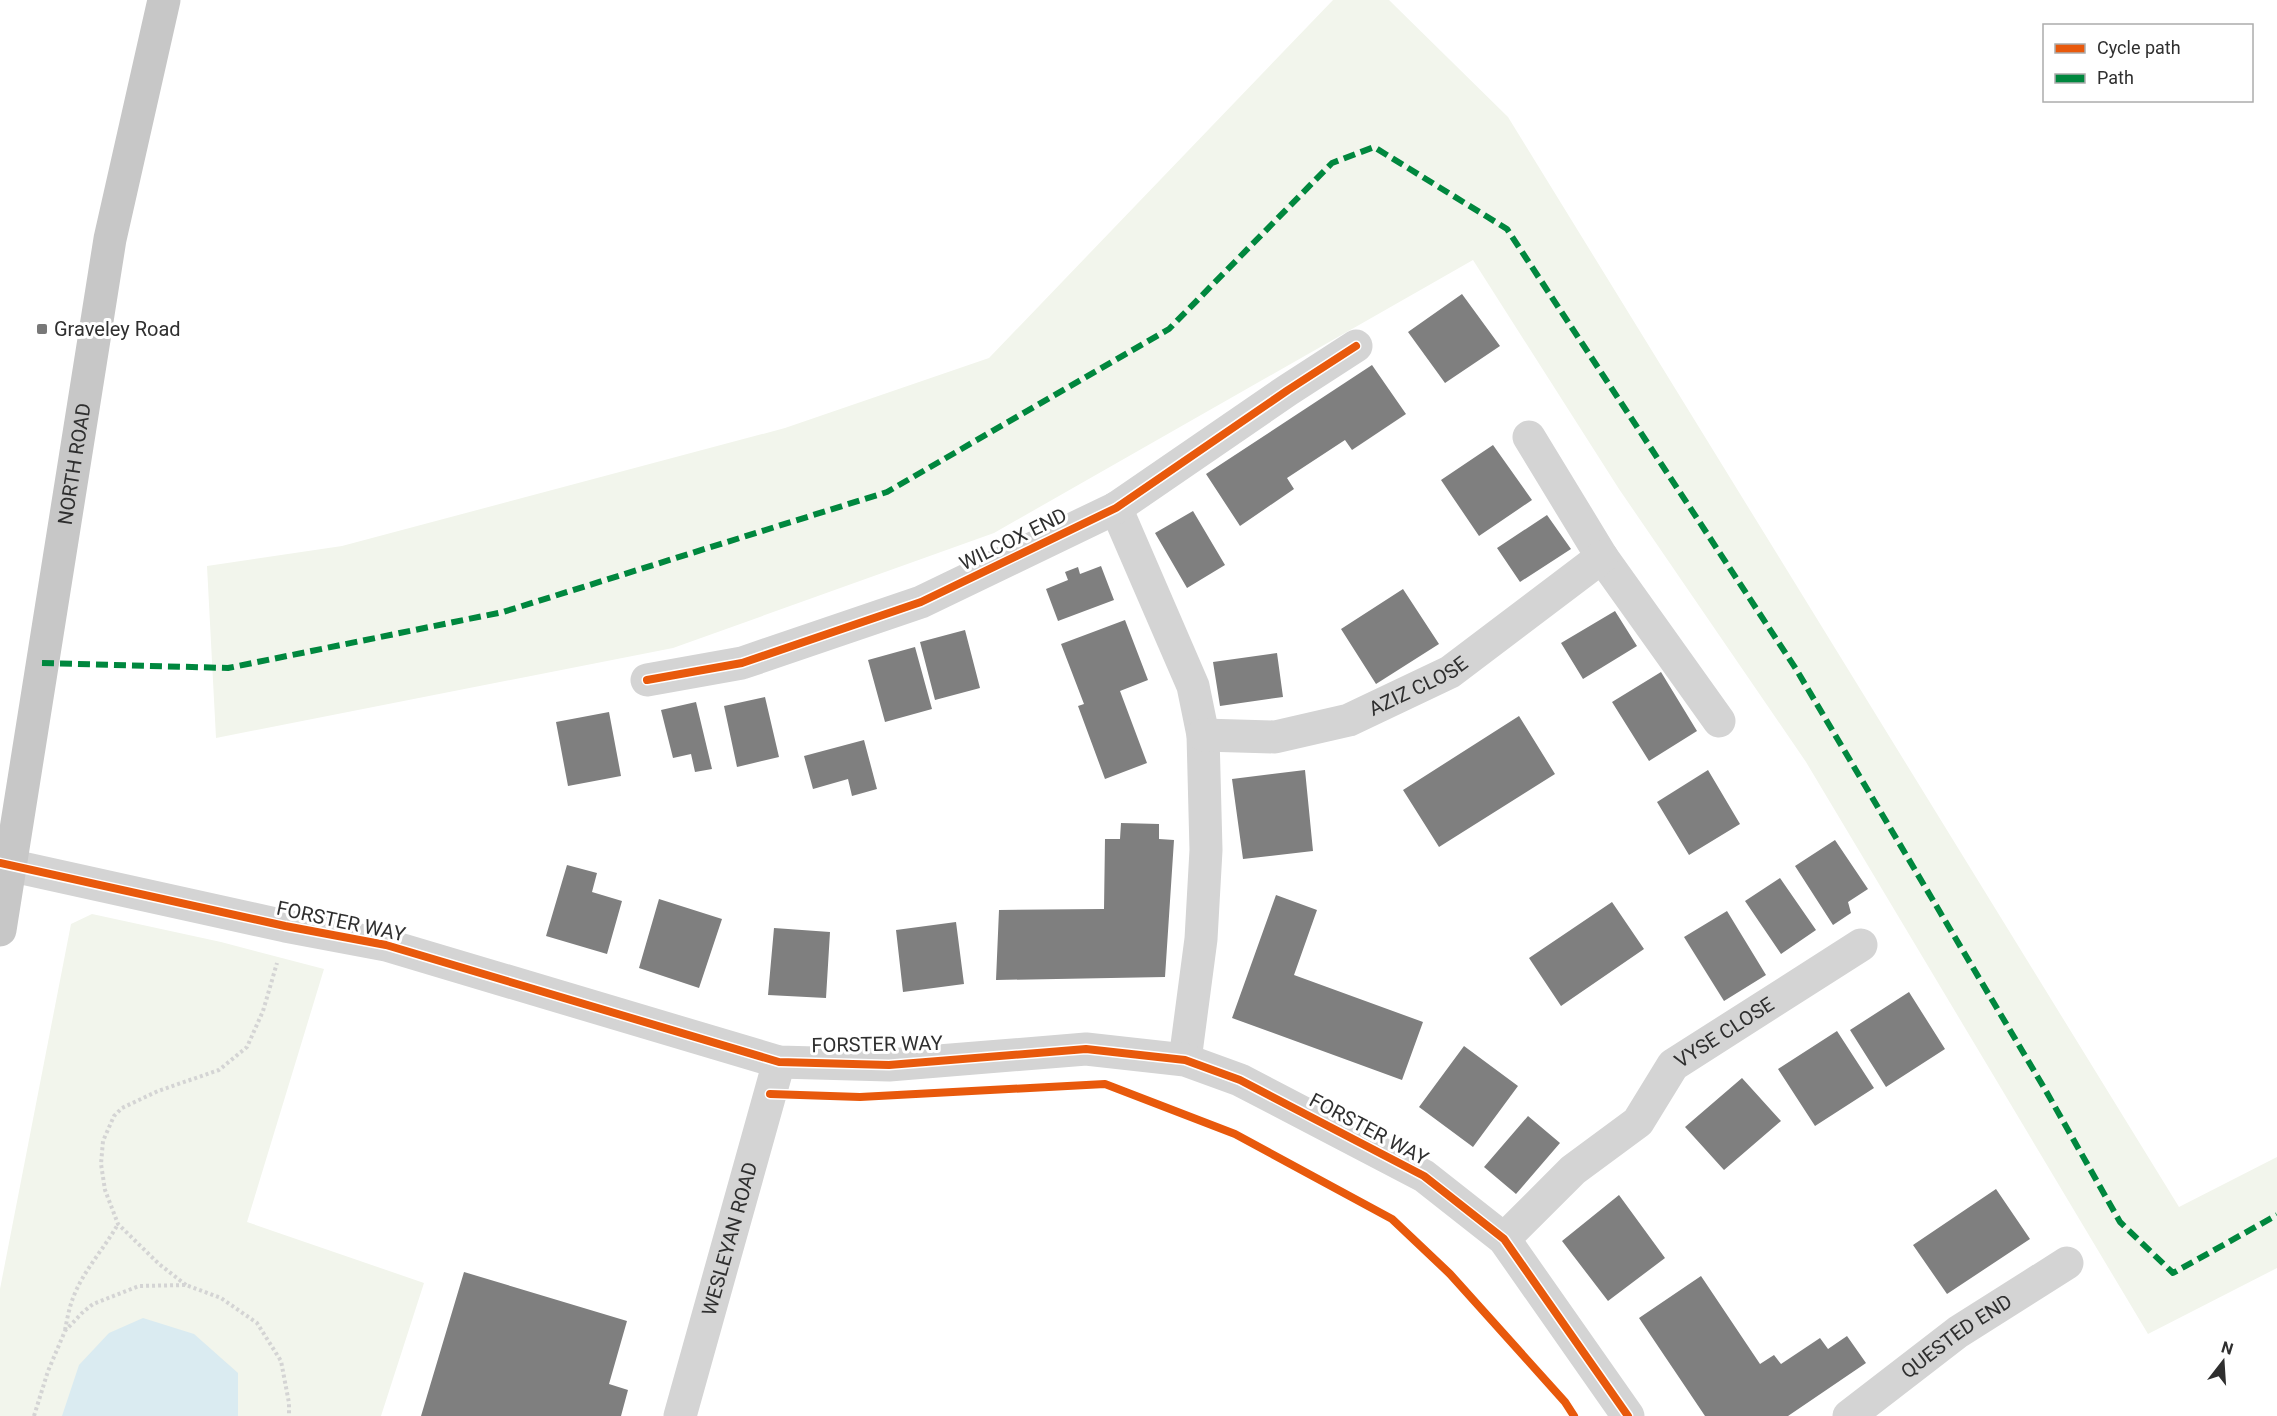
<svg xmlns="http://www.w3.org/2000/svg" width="2277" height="1416" viewBox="0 0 2277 1416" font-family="Roboto,sans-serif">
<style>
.green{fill:#f2f5ec}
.water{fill:#daebf1}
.building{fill:#7f7f7f}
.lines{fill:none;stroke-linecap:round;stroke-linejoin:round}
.path{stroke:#d4d4d4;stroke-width:4;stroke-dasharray:3 3;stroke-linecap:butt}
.minor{stroke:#d4d4d4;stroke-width:33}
.major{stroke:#c7c7c7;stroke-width:33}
.quiet{stroke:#00873e;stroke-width:6;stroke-dasharray:12 6;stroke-linecap:butt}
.cycleway-casing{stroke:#fff;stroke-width:11}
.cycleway{stroke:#e8590c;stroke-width:8}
.poi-dot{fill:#787878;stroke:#fff;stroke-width:2}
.labels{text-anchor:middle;stroke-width:6;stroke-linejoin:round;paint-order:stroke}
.poi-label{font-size:20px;fill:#2f2f2f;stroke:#fff;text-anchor:start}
.street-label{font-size:20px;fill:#2f2f2f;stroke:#fff}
</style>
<rect width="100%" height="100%" fill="#fff"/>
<path class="green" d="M1333,0H1389L1508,117L2179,1207L2277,1157V1268L2148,1334L1806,762L1619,489L1473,260L994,533L673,648L216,738L207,566L342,546L785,428L989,358Z
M92,914L221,942L324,969L247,1222L424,1283L381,1416H0V1289L71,924Z"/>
<path class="water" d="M143,1318L194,1334L238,1373V1416H62L79,1365L109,1333Z"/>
<path class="building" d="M1462,294L1500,346L1445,383L1408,332Z
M1372,365L1406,414L1352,450L1345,440L1287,478L1294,489L1240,526L1206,474Z
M1493,445L1532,500L1479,536L1441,480Z
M1193,511L1225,565L1187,588L1155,533Z
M1547,515L1571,549L1520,582L1497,548Z
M1101,566L1114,600L1058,621L1046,589L1068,580L1065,572L1078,567L1080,574Z
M1403,589L1439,644L1376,684L1341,629Z
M1615,611L1637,646L1583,679L1561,643Z
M1125,620L1148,680L1120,691L1147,763L1105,779L1078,706L1084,704L1061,644Z
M965,630L980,688L935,700L920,642Z
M915,647L932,709L885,722L868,660Z
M1277,653L1283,697L1220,706L1213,662Z
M1661,672L1697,731L1649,761L1612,702Z
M765,697L779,757L737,767L724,706Z
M696,702L712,769L695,772L691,754L673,758L661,710Z
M609,712L621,776L568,786L556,722Z
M1519,716L1555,774L1439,847L1403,790Z
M864,740L877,789L852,796L848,779L813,789L804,756Z
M1305,770L1313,851L1243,859L1232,779Z
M1708,770L1740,824L1689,855L1657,802Z
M1121,823L1159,824V839L1174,840L1165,977L996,980L999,910L1104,909L1105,839H1120Z
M1835,840L1868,889L1848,902L1851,913L1833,925L1795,866Z
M567,865L597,873L592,892L622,901L607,954L546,936Z
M1780,878L1816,930L1781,954L1745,901Z
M1276,895L1317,910L1294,975L1423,1022L1402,1080L1232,1018Z
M659,899L722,919L699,988L639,968Z
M1612,902L1644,949L1561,1006L1529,958Z
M1727,911L1766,975L1724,1001L1684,937Z
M956,922L964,984L903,992L896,930Z
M774,928L830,932L826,998L768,995Z
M1909,992L1945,1049L1886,1087L1850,1030Z
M1837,1031L1874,1088L1815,1126L1778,1069Z
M1464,1046L1518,1086L1473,1147L1419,1107Z
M1742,1078L1781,1121L1724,1170L1685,1127Z
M1528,1116L1560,1143L1516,1194L1484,1167Z
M1996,1189L2030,1239L1947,1294L1913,1245Z
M1619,1195L1665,1258L1608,1301L1562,1241Z
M464,1272L627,1321L609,1384L628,1390L621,1416H421Z
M1701,1276L1760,1364L1774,1355L1781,1364L1820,1338L1828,1349L1847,1336L1866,1363L1788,1416H1705L1639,1318Z"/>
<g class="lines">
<path class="path" d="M186,1285L159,1264L118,1224L105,1190L101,1164L103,1141L114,1116L122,1108L158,1091L219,1070L247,1047L263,1011L277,963
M65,1330C67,1320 69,1308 73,1298C83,1271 104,1249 118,1224
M34,1416L48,1371L65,1331L82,1313L93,1304L139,1286L186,1285L221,1298L257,1323L281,1361L289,1403V1416"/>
<g class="minor">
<path d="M1529,437L1602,557L1719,721"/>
<path d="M1116,508L1193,686L1203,735L1206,850L1201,939L1185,1060"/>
<path d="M647,680L742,663L921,602L1116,508L1288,390L1356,346"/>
<path id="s1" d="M1203,735L1275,737L1349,720L1450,672L1602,557"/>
<path d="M0,863L285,926L386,945L779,1062L889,1065L1086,1049L1185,1060L1240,1080L1424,1176L1504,1239L1628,1416"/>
<path id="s2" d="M1504,1239L1573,1170L1638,1122L1673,1065L1861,945"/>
<path id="s3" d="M680,1416L779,1062"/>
<path id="s4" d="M1849,1416L1958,1332L2067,1263"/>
</g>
<path class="major" id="s5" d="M0,930L110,239L164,0"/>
<path class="quiet" d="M42,663L228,668L503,612L887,492L1169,329L1332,163L1374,147L1507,229L1796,669L2046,1091L2120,1222L2173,1273L2277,1215"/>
<g class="cycleway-casing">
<path id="cycleway" d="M647,680L742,663L921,602L1116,508L1288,390L1356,346
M0,863L285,926L386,945L779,1062L889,1065L1086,1049L1185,1060L1240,1080L1424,1176L1504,1239L1628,1416
M770,1094L860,1097L1105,1084L1235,1134L1392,1219L1450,1274L1565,1402L1574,1416"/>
</g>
<use href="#cycleway" class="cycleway"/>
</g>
<rect class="poi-dot" x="36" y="323" width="12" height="12" rx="3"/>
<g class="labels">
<g class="poi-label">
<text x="54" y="336">Graveley Road</text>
</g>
<g class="street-label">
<text dy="7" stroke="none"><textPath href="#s5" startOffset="472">NORTH ROAD</textPath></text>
<text transform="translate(1013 539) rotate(-26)" y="7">WILCOX END</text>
<text dy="7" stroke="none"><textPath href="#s1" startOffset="225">AZIZ CLOSE</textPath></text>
<text transform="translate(341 921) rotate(12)" y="7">FORSTER WAY</text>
<text dy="7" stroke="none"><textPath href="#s2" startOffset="306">VYSE CLOSE</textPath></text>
<text transform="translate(877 1044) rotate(-1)" y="7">FORSTER WAY</text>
<text transform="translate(1369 1129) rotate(28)" y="7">FORSTER WAY</text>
<text dy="7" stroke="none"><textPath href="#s3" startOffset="184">WESLEYAN ROAD</textPath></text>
<text dy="7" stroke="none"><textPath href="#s4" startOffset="134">QUESTED END</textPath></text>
</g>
</g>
<rect x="2043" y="24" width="210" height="78" fill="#ffffff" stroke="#acacac" stroke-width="1.5"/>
<rect x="2055" y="44" width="30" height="9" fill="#e8590c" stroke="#acacac" stroke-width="1.5"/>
<text x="2097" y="54" font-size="18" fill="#2f2f2f">Cycle path</text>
<rect x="2055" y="74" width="30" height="9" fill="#00873e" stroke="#acacac" stroke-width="1.5"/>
<text x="2097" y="84" font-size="18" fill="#2f2f2f">Path</text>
<g transform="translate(2223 1362) rotate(17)" stroke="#ffffff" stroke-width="4.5" paint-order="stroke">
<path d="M0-4.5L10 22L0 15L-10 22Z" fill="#2f2f2f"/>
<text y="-9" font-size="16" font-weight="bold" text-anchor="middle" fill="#2f2f2f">N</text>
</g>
</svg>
